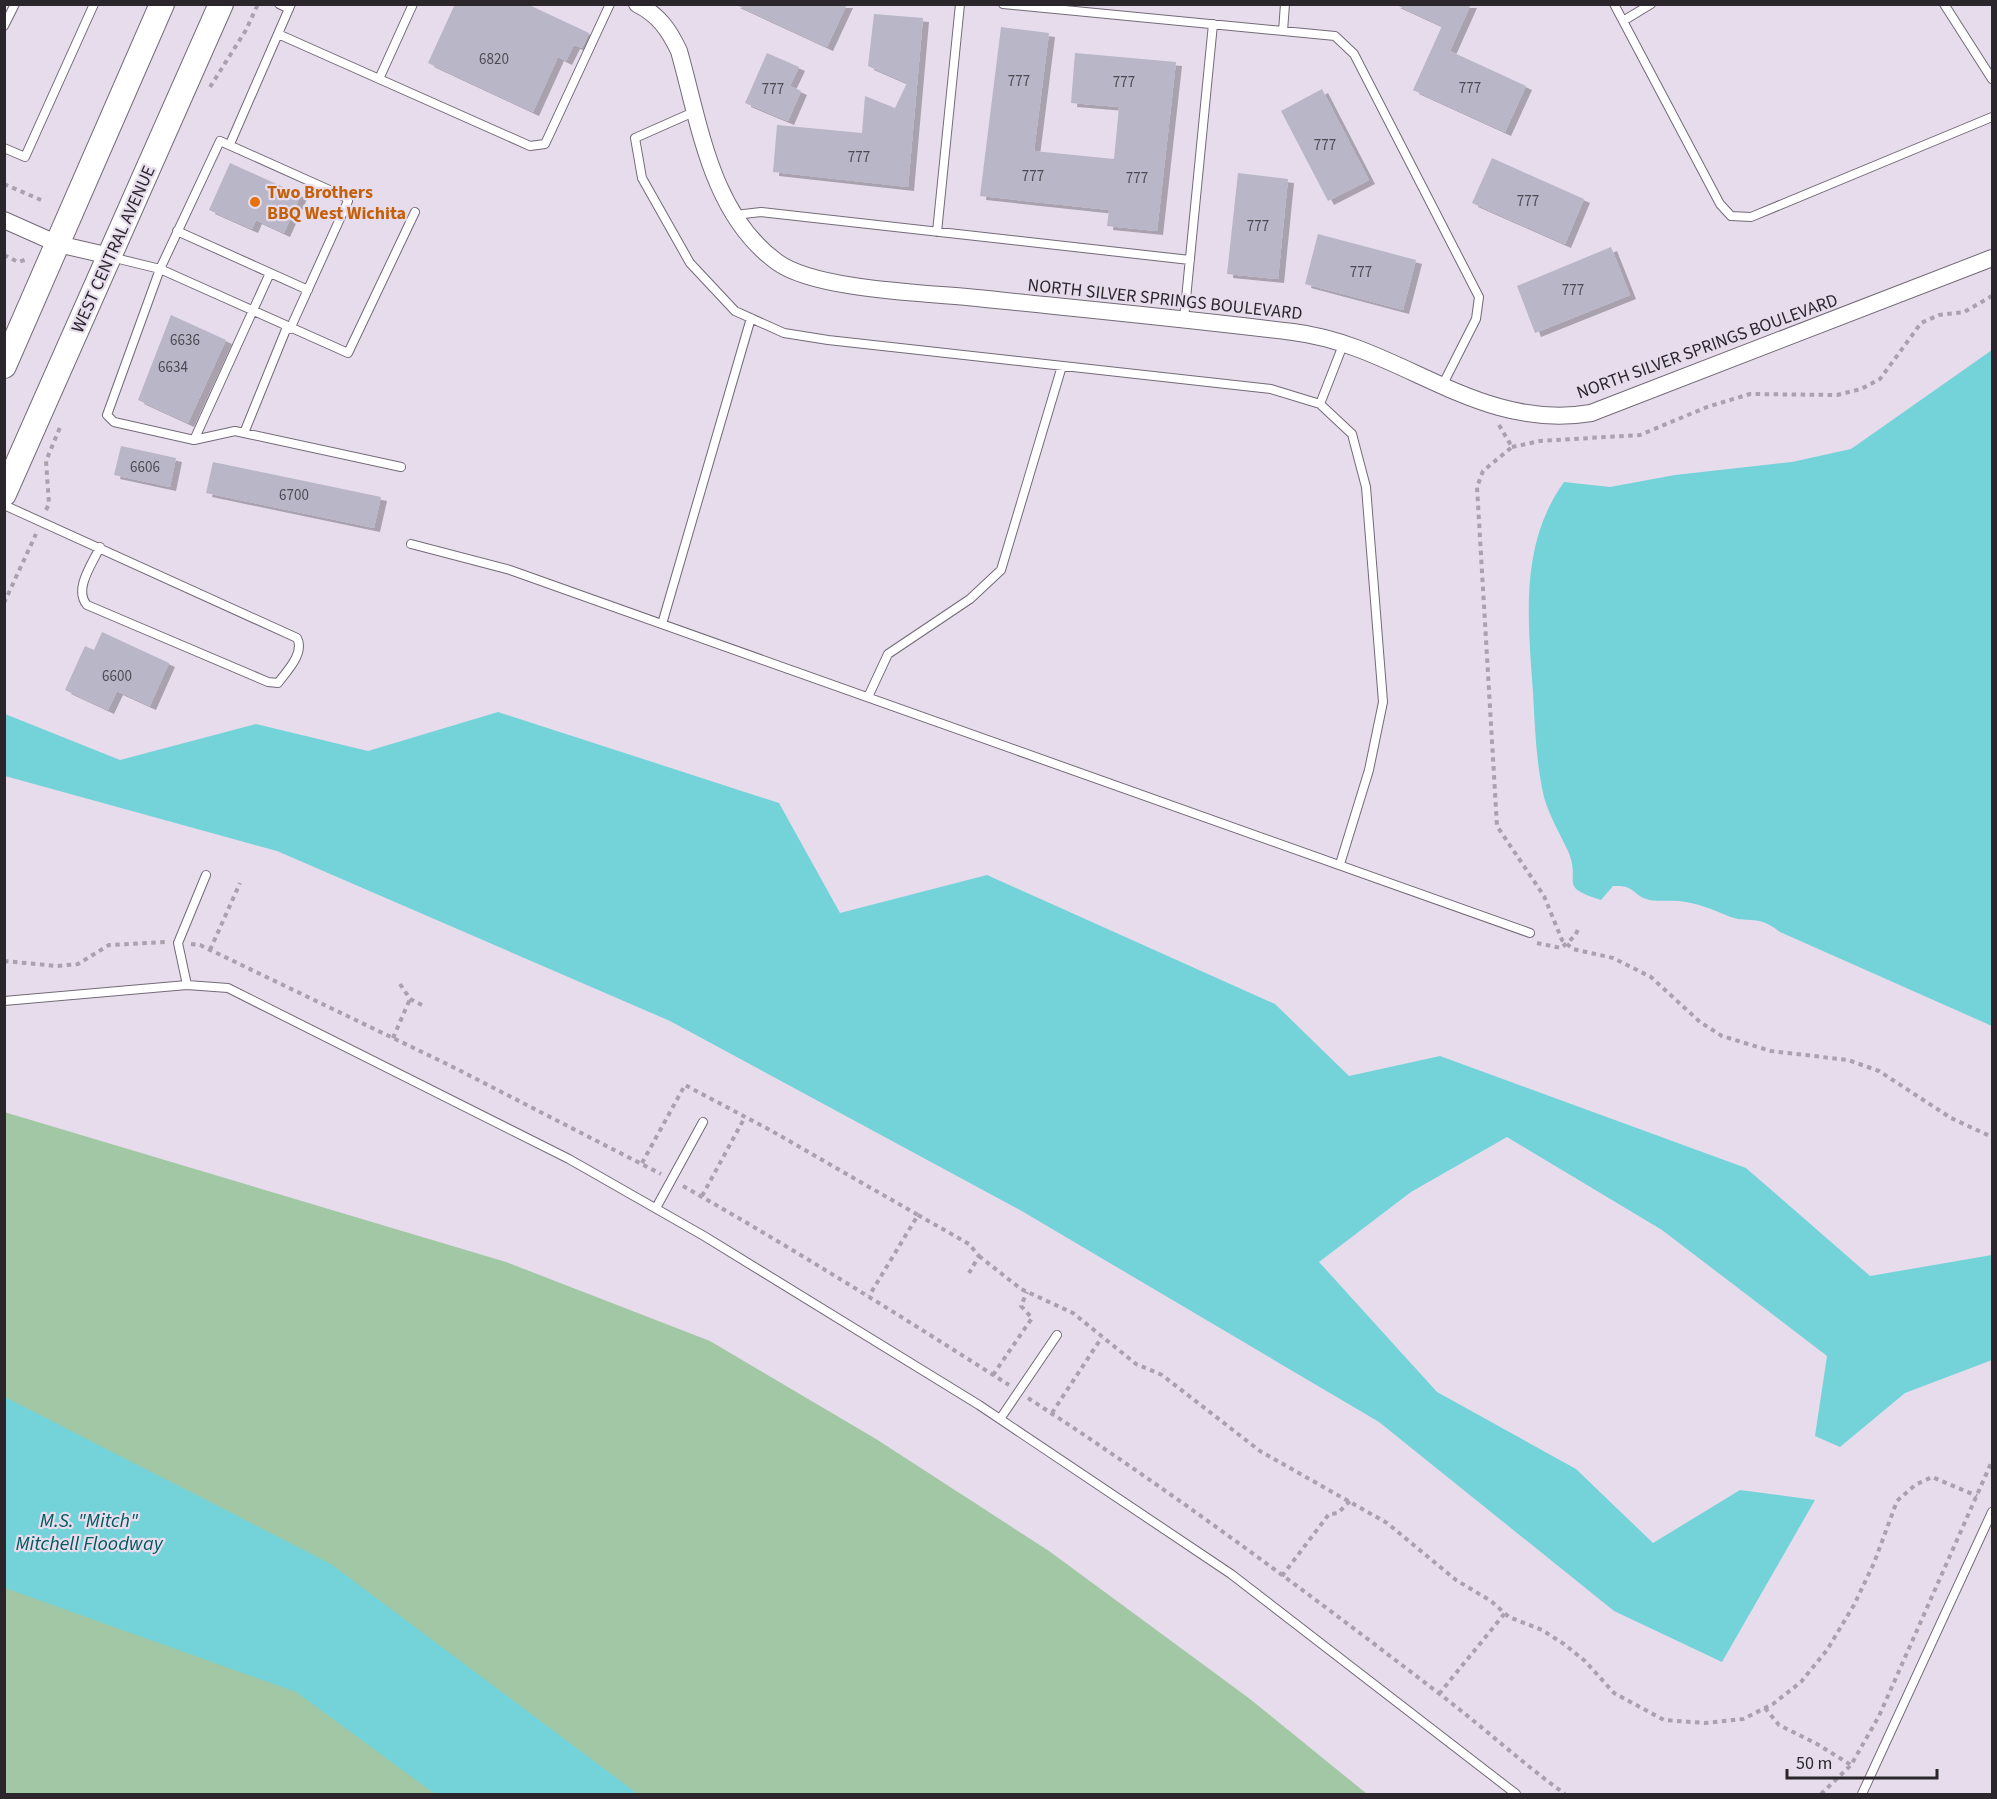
<svg xmlns="http://www.w3.org/2000/svg" width="1997" height="1799" viewBox="0 0 1997 1799" font-family="'Source Sans 3',sans-serif">
<style>
.green{fill:#a1c7a4}
.water{fill:#74d3d9}
.building{fill:#b8b6c7;filter:url(#shadow)}
.lines{fill:none;stroke-linecap:round;stroke-linejoin:round}
.service-casing{stroke:#736a78;stroke-width:10}
.minor-casing{stroke:#736a78;stroke-width:18}
.secondary-casing{stroke:#736a78;stroke-width:26}
.path{stroke:#a9a1ae;stroke-width:4;stroke-dasharray:4.5 4.5;stroke-linecap:butt}
.service{stroke:#fff;stroke-width:8}
.minor{stroke:#fff;stroke-width:16}
.secondary{stroke:#fff;stroke-width:24}
.food-dot{fill:#e8710a;stroke:#e6dcec;stroke-width:2}
.labels{text-anchor:middle;stroke-width:4.5;stroke-linejoin:round;paint-order:stroke}
.number-label{font-size:15px;fill:#4e4a53}
.food-label{font-size:18px;font-weight:bold;fill:#c56008;stroke:#e6dcec;text-anchor:start}
.street-label{font-size:18px;fill:#2a262c;stroke:#e6dcec}
.water-label{font-size:20px;font-style:italic;fill:#005a5f;stroke:#e6dcec}
</style>
<defs>
<filter id="shadow"><feDropShadow dx="6" dy="4" stdDeviation="0" flood-color="#0004"/></filter>
</defs>
<rect width="100%" height="100%" fill="#e6dcec"/>
<path class="green" d="M4,1112L506,1262L710,1341L876,1439L1049,1551L1250,1699L1367,1794H5Z"/>
<path class="water" d="M1992,350V1026L1780,932C1756,913 1751,925 1728,916C1712,909 1697,903 1679,901C1669,900 1655,902 1646,899C1631,893 1635,885 1613,886L1601,900C1556,886 1582,883 1568,851C1560,834 1549,815 1544,797C1536,763 1535,727 1533,693C1528,619 1519,545 1564,482L1610,487L1675,475L1792,462L1851,449Z
M498,712L779,803L840,913L987,875L1275,1004L1349,1076L1440,1056L1746,1168L1870,1276L1992,1255V1360L1905,1393L1840,1447L1815,1436L1827,1356L1662,1230L1507,1137L1411,1192L1319,1262L1437,1392L1576,1469L1653,1543L1740,1490L1815,1500L1722,1662L1614,1611L1379,1422L1020,1210L670,1021L277,851L5,776V714L120,760L256,724L368,751Z
M5,1397L331,1564L638,1794H435L296,1692L5,1588Z"/>
<path class="building" d="M455,4H527L589,33L582,48L574,45L566,61L558,57L533,112L428,63Z
M734,4H847L827,47Z
M1394,4H1471L1450,51L1526,86L1505,132L1413,90L1442,26Z
M874,14L923,18L908,187L773,172L777,125L862,133L865,96L895,108L907,83L868,66Z
M1001,27L1049,33L1034,151L1114,159L1119,107L1071,103L1075,53L1176,62L1157,231L1107,226L1109,210L980,196Z
M767,53L799,67L790,86L801,91L788,121L745,103Z
M1322,89L1369,180L1328,201L1281,111Z
M1492,158L1584,199L1565,244L1472,203Z
M230,163L301,195L284,233L256,220L252,229L209,210Z
M1238,173L1288,179L1278,279L1227,274Z
M1318,234L1416,260L1403,310L1305,284Z
M1611,247L1630,295L1535,333L1517,286Z
M171,315L226,340L188,423L138,400Z
M121,446L176,458L170,487L114,475Z
M213,462L381,497L374,528L206,493Z
M102,632L169,663L150,706L117,691L108,710L65,690L85,646L94,650Z"/>
<g class="lines">
<g class="service-casing">
<path id="service" d="M279,4L289,9
M1003,4L1335,36L1354,54L1479,297L1476,319L1442,386
M1614,4L1720,204L1731,216L1751,217L1992,117
M1944,4L1992,79
M1623,21L1651,4
M4,26L15,4
M1283,31L1285,4
M278,34L530,146L545,144L610,4
M379,79L413,4
M696,111L635,138L642,178L690,263L735,311L784,333L828,340L1271,389L1320,404L1352,434L1366,487L1383,702L1369,770L1340,864
M230,144L291,4
M4,148L25,157L94,4
M735,215L761,212L1190,260
M177,231L308,290
M937,232L960,4
M111,257L160,269L348,353L415,212
M270,273L194,440L114,422L107,415L160,269L220,141L345,197L348,201L290,329
M1184,319L1213,24
M1320,404L1343,345
M244,433L287,327
M194,440L235,431L401,467
M4,505L297,638C305,653 287,671 278,683L268,682L87,605C73,589 93,563 100,547
M411,544L510,570L1530,933
M662,624L751,318
M868,697L888,654L970,599L1001,570L1062,366
M187,985L178,943L206,875
M4,1001L187,985L228,988L569,1159L704,1236L979,1405L1231,1574L1516,1794
M656,1208L703,1122
M1000,1419L1057,1335
M1862,1794L1992,1512"/>
</g>
<g class="minor-casing">
<path id="minor" d="M637,4C659,15 669,30 679,51C700,125 711,214 777,262C815,290 927,293 977,298C1082,309 1188,319 1293,332C1400,345 1477,432 1591,413L1992,258
M4,220L58,244L110,256"/>
</g>
<g class="secondary-casing">
<path id="secondary" d="M4,366L162,4
M4,494L221,4"/>
</g>
<path class="path" d="M210,87L246,30L258,4
M4,184L41,200
M4,255L18,262L28,259
M1499,425L1512,447L1483,471L1477,487L1497,826L1544,896L1562,940L1573,949L1613,958L1651,977L1700,1022L1722,1036L1771,1051L1848,1060L1879,1071L1951,1118L1992,1137
M1512,447L1540,441L1640,435L1707,407L1750,394L1837,395L1861,389L1880,379L1921,323L1939,315L1964,312L1992,296
M46,510L49,504L46,461L61,425
M4,603L36,534
M1537,943L1561,948L1575,936L1579,927
M191,944L200,945L449,1065L661,1174
M210,950L240,883
M4,961L57,966L78,964L109,945L166,942
M400,984L410,999L422,1005
M393,1038L410,999
M642,1163L685,1085L770,1130L918,1215L869,1296
M683,1186C794,1249 902,1317 1009,1385
M702,1196L745,1117
M918,1215L969,1244L979,1256L969,1273
M979,1256L1021,1289L1073,1313L1136,1364L1162,1375L1260,1451L1387,1523L1456,1580L1491,1601L1509,1617L1542,1630L1564,1644L1585,1661L1614,1693L1664,1720L1705,1723L1743,1719L1773,1704L1801,1682L1827,1650L1854,1605L1874,1563L1897,1501L1915,1485L1932,1477L1977,1496
M993,1375L1032,1318L1021,1306L1027,1292
M1028,1398C1170,1490 1307,1592 1441,1695C1483,1727 1522,1763 1565,1794
M1052,1413L1102,1337
M1282,1576L1329,1514L1338,1513L1350,1501
M1439,1694L1505,1613
M1765,1708L1779,1725L1817,1744L1851,1765
M1821,1794L1851,1765L1879,1716L1992,1461"/>
<use href="#service" class="service"/>
<use href="#minor" class="minor"/>
<use href="#secondary" class="secondary"/>
</g>
<circle class="food-dot" cx="255" cy="202" r="6"/>
<g class="labels">
<g class="number-label">
<text x="494" y="64">6820</text>
<text x="1019" y="86">777</text>
<text x="1124" y="87">777</text>
<text x="1470" y="93">777</text>
<text x="773" y="94">777</text>
<text x="1325" y="150">777</text>
<text x="859" y="162">777</text>
<text x="1033" y="181">777</text>
<text x="1137" y="183">777</text>
<text x="1528" y="206">777</text>
<text x="1258" y="231">777</text>
<text x="1361" y="277">777</text>
<text x="1573" y="295">777</text>
<text x="185" y="345">6636</text>
<text x="173" y="372">6634</text>
<text x="145" y="472">6606</text>
<text x="294" y="500">6700</text>
<text x="117" y="681">6600</text>
</g>
<g class="food-label">
<text x="267" y="198">Two Brothers<tspan x="267" dy="21">BBQ West Wichita</tspan></text>
</g>
<g class="street-label">
<text transform="translate(113 249) rotate(-66)" y="6">WEST CENTRAL AVENUE</text>
<text transform="translate(1165 299) rotate(6)" y="6">NORTH SILVER SPRINGS BOULEVARD</text>
<text transform="translate(1707 346) rotate(-20)" y="6">NORTH SILVER SPRINGS BOULEVARD</text>
</g>
<g class="water-label">
<text x="89" y="1527">M.S. "Mitch"<tspan x="89" dy="23">Mitchell Floodway</tspan></text>
</g>
</g>
<rect width="1997" height="1799" fill="none" stroke="#2a262c" stroke-width="12"/>
<path d="M1787 1769v9h150v-9" fill="none" stroke="#2a262c" stroke-width="3"/>
<text x="1796" y="1769" font-size="18" fill="#2a262c" stroke="#e6dcec" stroke-width="4.5" paint-order="stroke">50 m</text>
</svg>
